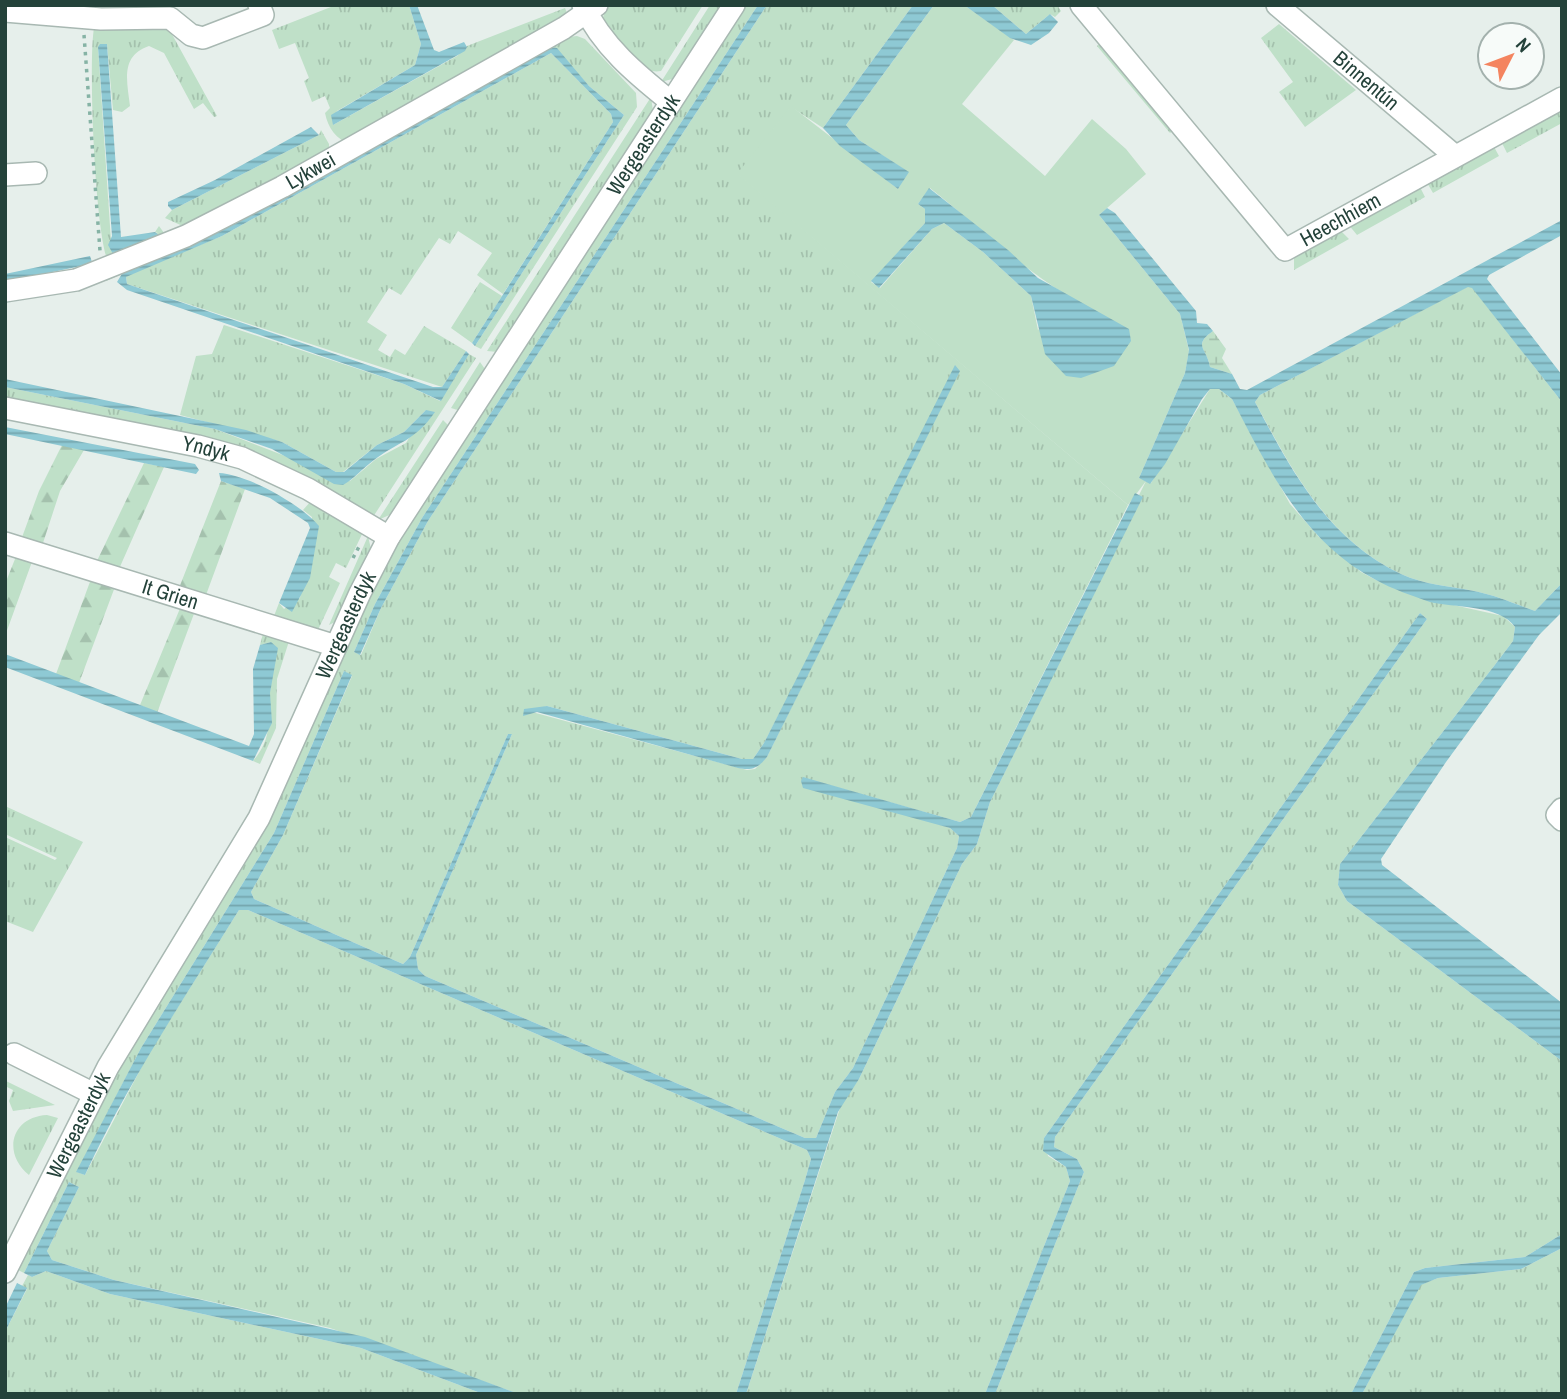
<svg xmlns="http://www.w3.org/2000/svg" width="1567" height="1399" viewBox="0 0 1567 1399" font-family="'Archivo Narrow',sans-serif">
<style>
.grass{fill:url(#grass-tufts);fill-rule:evenodd}
.forest{fill:url(#forest-firs)}
.wetland{fill:url(#wetland-marsh)}
.green{fill:#bfe0c8;fill-rule:evenodd}
.water{fill:url(#water-rules)}
.lines{fill:none;stroke-linecap:round;stroke-linejoin:round}
.minor-casing{stroke:#a8b8b2;stroke-width:24}
.path{stroke:#86b3a5;stroke-width:3.5;stroke-dasharray:3.5 5;stroke-linecap:butt}
.minor{stroke:#fff;stroke-width:21}
.labels{text-anchor:middle;stroke-width:5;stroke-linejoin:round;paint-order:stroke}
.street-label{font-size:21px;fill:#24423a;stroke:#f7fbf9}
</style>
<defs>
<pattern id="grass-tufts" width="24" height="20" patternUnits="userSpaceOnUse" patternTransform="scale(1.75)"><rect width="24" height="20" fill="#bfe0c8"/><path d="M3 7l-1-3M5 7V3M7 7l1-3M15 17l-1-3M17 17v-4M19 17l1-3" fill="none" stroke="#a4c1ad"/></pattern>
<pattern id="forest-firs" width="22" height="20" patternUnits="userSpaceOnUse" patternTransform="scale(1.75)"><rect width="22" height="20" fill="#bfe0c8"/><path d="M5 1l3.5 6h-7zM16 11l3.5 6h-7z" fill="#a4c1ad"/></pattern>
<pattern id="wetland-marsh" width="20" height="14" patternUnits="userSpaceOnUse" patternTransform="scale(1.75)"><rect width="20" height="14" fill="#bfe0c8"/><path d="M1 5h8M5 5V1M11 12h8M15 12V8" fill="none" stroke="#a4c1ad"/></pattern>
<pattern id="water-rules" width="6" height="5" patternUnits="userSpaceOnUse" patternTransform="scale(1.75)"><rect width="6" height="5" fill="#8ec9d4"/><path d="M0 2.5h6" fill="none" stroke="#74a5ad"/></pattern>
</defs>
<rect width="100%" height="100%" fill="#e6efeb"/>
<path class="grass" d="M336,5H409L421,44L415,65L337,111L333,125L457,56L467,46L565,8L569,18L351,145C336,139 328,128 325,113L330,108L325,96L312,102L304,81L309,78L295,43L279,49L272,30Z
M612,5H703L661,71C635,76 615,38 602,20L606,9Z
M710,5H725L676,78L661,82Z
M743,5H758L422,518L375,604L354,652L361,655L381,608L428,521L767,5H913L823,128L791,107L738,174L1128,505L971,817L960,822L804,778L950,828L959,836L957,848L853,1068L835,1092L816,1138H805L425,976L418,969L416,955L512,734H508L410,957L403,964L254,899L251,892L283,835L352,676L344,671L274,833L141,1048L77,1172L85,1175L149,1053L239,910H248L807,1150L811,1159L805,1180L736,1394H519L330,1328L114,1280L52,1260L47,1251L79,1187L69,1182L24,1273L16,1269L116,1072L268,824L342,651L389,553ZM959,368L767,757L755,769L747,770L532,712L547,706L742,759H753L764,743Z
M992,5H1057L1061,11L1055,17L1050,14L1026,34Z
M1279,24L1356,90L1305,127L1279,92L1293,82L1261,38Z
M168,27L217,116L214,117L203,103L194,109L164,53L149,46C120,56 127,81 130,106L122,112L113,110L107,44L98,47L111,241L158,233L155,232L159,226L167,237L109,264C95,237 88,62 94,28Z
M577,36L585,39L636,93L637,107L481,349L475,346L624,115L589,86L553,47L219,232L106,281L108,275L568,37Z
M1101,42L1174,130L1170,133L1097,46Z
M551,53L611,114L613,122L503,294L477,275L492,253L458,231L450,244L439,238L401,295L389,288L367,322L387,335L378,350L390,357L395,349L405,355L424,326L466,351L442,387L127,284L126,277L133,272L222,236Z
M651,97L653,111L498,352L487,351Z
M1562,107V123L1507,153L1501,141Z
M321,130L329,144V157L187,228L165,218L172,210L319,135Z
M1493,145L1499,156L1433,193L1426,181Z
M1419,185L1425,197L1357,235L1348,224Z
M1339,229L1349,239L1294,270V256Z
M480,282L502,296L472,343L451,328Z
M1467,287H1472L1562,402V583L1535,611C1515,604 1495,595 1474,591C1449,586 1425,585 1401,574C1327,539 1292,470 1255,402L1260,395Z
M224,325L404,384L440,401L469,354L476,358L373,517L315,483L5,398V387L215,429L350,481L376,459L406,443L426,410L404,432L377,445L343,472H336L282,442L180,415L196,356L212,354Z
M480,362L487,372L461,411L451,408Z
M1210,389H1219L1232,399L1290,504L1319,537L1361,572L1378,581L1440,602L1503,616L1515,627L1513,641L1494,666L1340,864L1338,885L1347,901L1562,1061V1234L1525,1257L1425,1268L1414,1272L1351,1394H995L1084,1172L1077,1159L1054,1147L1055,1137L1427,619L1420,613L1044,1138L1048,1156L1066,1167L1070,1181L985,1394H746L842,1102L859,1079L962,864L977,844L990,802L1142,497L1139,495L1146,481L1151,483Z
M443,420L450,427L394,513L378,520Z
M311,501L363,532L346,568L336,563L329,577L340,583L318,630L274,616L279,603L284,609L300,598L312,517L303,510Z
M368,536L371,549L339,620L329,625Z
M264,630L290,638L277,679L276,728L260,764L253,761C273,738 268,719 270,692C272,673 277,661 271,642L260,645Z
M5,806L83,842L33,932L5,921V837L55,860L57,858L5,834Z
M6,1081L55,1105L13,1111L9,1101L13,1090L5,1086Z
M47,1115L58,1118L29,1175C2,1153 11,1117 47,1115Z
M1562,1248V1394H1362L1420,1285L1438,1278L1521,1269Z
M46,1271L110,1294L361,1348L483,1394H5V1332L27,1289L22,1286L28,1275L32,1277Z"/>
<path class="forest" d="M62,445L84,450L60,491L42,546L21,540L39,491Z
M144,463L164,467L119,569L96,563Z
M221,481L245,489L206,595L179,588Z
M17,554L33,559L5,636V584Z
M91,579L116,584L79,683L56,674Z
M181,606L195,611L157,713L140,705Z"/>
<path class="wetland" d="M1213,331L1226,349L1222,358L1232,374L1210,367C1207,348 1192,346 1213,331Z"/>
<path class="green" d="M934,5H964L1014,40L962,104L1045,176L1092,119L1126,149L1146,174L1099,215L1180,314L1189,351L1185,373L1139,478L1146,481L1128,505L737,174L791,106L898,189L908,172L859,140L846,125ZM930,188C974,223 1021,268 1068,296L1038,330L1031,296L983,252L944,223L932,229L880,288L871,282L925,223V209L918,204Z"/>
<path class="water" d="M409,5H417L434,50L439,52L464,42L467,47L465,51L333,125L331,115L415,65L421,44Z
M758,5H767L428,521L381,608L360,655L354,652L375,604L422,518Z
M913,5H934L846,125L859,140L909,172L898,189L840,146L823,128Z
M964,5H992L1026,34L1050,14L1058,22L1049,33L1031,45L1010,38Z
M100,44H107L121,237L155,232L160,236L127,251L113,254L108,245L112,236L98,47Z
M548,47L557,48L589,86L624,115L475,346L472,343L613,122L611,114L551,53L222,236L126,277L127,284L433,387H442L466,351L469,354L441,401L404,384L127,290L117,282L123,272L183,249L282,198Z
M311,127L319,135L172,210L168,206V202L215,180Z
M929,188L1008,250L1038,278L1129,329L1131,341L1114,366L1081,378L1066,376L1045,354L1031,296L983,252L944,223L932,229L879,288L871,281L925,223V209L918,204Z
M1107,208L1115,213L1196,311L1197,323L1207,324L1213,331C1192,346 1207,348 1210,367L1232,374L1240,389L1247,390L1562,220V235L1489,275L1487,279L1562,375V402L1472,288L1468,287L1260,395L1255,402C1291,470 1327,539 1401,574C1425,585 1449,586 1474,591C1495,595 1515,604 1535,611L1562,583V612L1539,635L1446,762L1381,859L1382,865L1562,1003V1061L1347,901L1338,885L1340,864L1494,666L1513,641L1515,627C1499,604 1453,608 1430,602C1413,596 1392,589 1376,580C1303,542 1268,468 1232,399L1219,389H1210L1202,399L1165,464L1150,484L1139,478L1185,373L1189,350L1180,314L1099,215Z
M90,256L92,262L81,266L5,282V274Z
M955,365L960,371L767,757C758,768 752,771 738,768L537,712L523,716L524,709L547,706L742,759H753L764,743Z
M5,379L246,430L282,442L336,472H344L377,445L404,432L426,410L435,412C414,442 399,441 374,460C363,468 354,479 343,485L334,484L272,449L215,429L5,387Z
M5,427L195,464L199,470L196,474L5,434Z
M219,473C247,474 302,505 319,526L310,578L292,612L279,603L310,528L308,523L270,498L221,481Z
M1135,493L1143,497L990,802L977,844L962,864L859,1079L838,1112L746,1394H736L805,1180L811,1159L807,1150L248,910H239C185,997 128,1082 85,1175L76,1172L141,1048L274,833L344,671L352,675L283,835L251,892L254,899L403,964L410,957L508,734H512L416,955L418,969L425,976L805,1138H816L835,1092L853,1068L957,848L959,836L950,828L803,788L801,781L803,777L960,822L971,817Z
M1420,613L1427,619L1055,1137L1054,1147L1077,1159L1084,1172L995,1394H985L1070,1181L1066,1167L1043,1151L1044,1138Z
M271,642L278,648L270,693L272,723L253,761L5,667V654L249,746L254,734L253,669L260,645Z
M69,1182L79,1187L47,1251L52,1260L114,1280L365,1337L519,1394H483L361,1348L110,1294L46,1271L32,1277L24,1273Z
M1562,1234V1248L1521,1269L1438,1278L1421,1285L1362,1394H1351L1414,1272L1425,1268L1525,1257Z
M17,1283L27,1288L5,1332V1308Z"/>
<g class="lines">
<g class="minor-casing">
<g id="minor">
<path d="M583,5C602,46 636,74 671,102"/>
<path id="s1" d="M1081,5L1285,250L1562,98"/>
<path id="s2" d="M1277,5L1455,156"/>
<path d="M5,11L101,19L170,18L191,35L203,38L263,15L259,5"/>
<path d="M5,175L36,173"/>
<path id="s3" d="M5,291L76,280L186,236L282,187L564,28L597,5"/>
<path id="s4" d="M5,408L198,446L242,458L308,489L389,537"/>
<path id="s5" d="M5,543L336,646"/>
<path d="M1562,809L1557,815L1562,820"/>
<path d="M14,1054L94,1094"/>
<path id="s6" d="M5,1272L108,1067L259,818L360,593L389,537L734,5"/>
</g>
</g>
<path class="path" d="M84,35L100,251
M353,558L361,543"/>
<use href="#minor" class="minor"/>
</g>
<g class="labels">
<g class="street-label">
<text dy="7" stroke="none"><textPath href="#s2" startOffset="117">Binnentún</textPath></text>
<text dy="7" stroke="none"><textPath href="#s6" startOffset="1298">Wergeasterdyk</textPath></text>
<text dy="7" stroke="none"><textPath href="#s3" startOffset="331">Lykwei</textPath></text>
<text dy="7" stroke="none"><textPath href="#s1" startOffset="382">Heechhiem</textPath></text>
<text dy="7" stroke="none"><textPath href="#s4" startOffset="205">Yndyk</textPath></text>
<text dy="7" stroke="none"><textPath href="#s5" startOffset="173">It Grien</textPath></text>
<text dy="7" stroke="none"><textPath href="#s6" startOffset="732">Wergeasterdyk</textPath></text>
<text dy="7" stroke="none"><textPath href="#s6" startOffset="164">Wergeasterdyk</textPath></text>
</g>
</g>
<rect width="1567" height="1399" fill="none" stroke="#24423a" stroke-width="14"/>
<g transform="translate(1511 56) rotate(48)"><circle r="33" fill="#f7fbf9" stroke="#a3b1ad" stroke-width="2"/>
<path d="M0-5L12 26L0 18L-12 26Z" fill="#f4845f"/>
<text y="-10" font-size="19" font-weight="bold" text-anchor="middle" fill="#24423a">N</text>
</g>
</svg>
